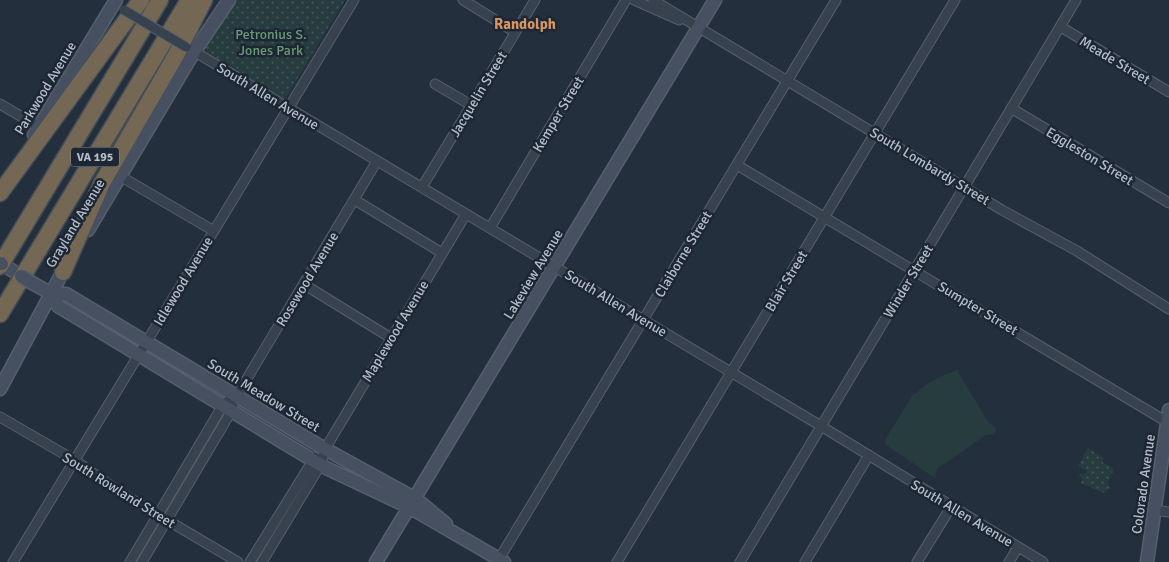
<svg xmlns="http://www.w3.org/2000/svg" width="1169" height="562" viewBox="0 0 1169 562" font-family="Signika,sans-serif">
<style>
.green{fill:#263c3f}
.park{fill:url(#park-dots)}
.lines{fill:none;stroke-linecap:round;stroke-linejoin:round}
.street-casing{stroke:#565f6c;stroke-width:11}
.secondary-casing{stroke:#565f6c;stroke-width:15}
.highway-casing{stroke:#434c59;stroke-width:19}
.street{stroke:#38414e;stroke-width:9}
.secondary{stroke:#465061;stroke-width:12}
.highway{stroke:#746855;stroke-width:16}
.street-bridge-casing{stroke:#565f6c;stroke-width:11;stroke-linecap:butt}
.secondary-bridge-casing{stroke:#565f6c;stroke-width:15;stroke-linecap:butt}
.street-bridge{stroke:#38414e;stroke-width:9}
.secondary-bridge{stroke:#465061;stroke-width:12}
.labels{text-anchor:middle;stroke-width:5;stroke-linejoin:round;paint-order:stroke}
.shield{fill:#1d2633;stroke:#878f9c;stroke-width:1}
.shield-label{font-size:12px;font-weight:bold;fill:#b4bcc9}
.park-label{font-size:14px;fill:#6b9a76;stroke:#1d2633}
.street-label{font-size:14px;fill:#b4bcc9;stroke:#1d2633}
.neighbourhood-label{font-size:15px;font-weight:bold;fill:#d59563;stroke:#1d2633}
</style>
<defs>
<pattern id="park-dots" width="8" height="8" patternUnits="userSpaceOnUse" patternTransform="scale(1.25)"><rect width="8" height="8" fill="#263c3f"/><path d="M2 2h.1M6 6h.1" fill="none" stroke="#435659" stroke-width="1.8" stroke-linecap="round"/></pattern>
</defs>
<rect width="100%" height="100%" fill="#242f3e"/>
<path class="green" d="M957,370L988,422L996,427L995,434L986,435L937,469L935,478L886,445L885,440L914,393L916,394C928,381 941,376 957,370Z"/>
<path class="park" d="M235,0H345L285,99L203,50Z
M1088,448L1104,458L1102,462L1114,469L1108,482L1110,488L1104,493L1081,483L1082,478L1079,476L1080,473L1084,475L1087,471L1078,466Z"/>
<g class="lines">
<g class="street-casing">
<path id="street" d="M463,0L515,32
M634,0L679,20
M653,0L1002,210L1077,251L1169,309
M1061,27L1169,92
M190,49L821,426L1043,562
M435,84L471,105
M0,104L39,127
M1011,108L1169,203
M737,165L1167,422
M120,176L214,231
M422,187L535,0
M355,200L442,253
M490,228L626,0
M305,285L391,338
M0,417L76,461L118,491L238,562
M1154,510L1169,512
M499,559L836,0
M13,562L354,0
M130,562L223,405L239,392L377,161
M142,562L228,417L233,406
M250,562L315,457
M262,562L321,464L325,449L466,214
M617,562L955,0
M740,562L1076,0
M805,562L869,455
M917,562L951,507
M1009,562L1018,547"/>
</g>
<g class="secondary-casing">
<path id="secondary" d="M34,135L116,0
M88,230L194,52L229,0
M2,264L21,276
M34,284L52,294H66L325,449L416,499L446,524
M52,294L58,306L324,467L411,508L504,562
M0,389L67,264
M376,562L715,0
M1147,562L1169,410"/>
</g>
<g class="highway-casing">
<path id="highway" d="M0,193L141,0
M0,266L160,0
M63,272L102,183L176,55L204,0
M0,314L189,0"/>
</g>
<use href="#street" class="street"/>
<use href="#secondary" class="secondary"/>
<use href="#highway" class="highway"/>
<g class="street-bridge-casing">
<path id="street-bridge" d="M124,10L186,47"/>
</g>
<g class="secondary-bridge-casing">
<path id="secondary-bridge" d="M0,263L2,264
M21,276L34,284"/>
</g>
<use href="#street-bridge" class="street-bridge"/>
<use href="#secondary-bridge" class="secondary-bridge"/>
</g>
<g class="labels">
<rect class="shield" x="71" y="147.5" width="48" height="19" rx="4"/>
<g class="shield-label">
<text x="95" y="161">VA 195</text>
</g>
<g class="park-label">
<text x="271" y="39">Petronius S.<tspan x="271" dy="16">Jones Park</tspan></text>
</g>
<g class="street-label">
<text transform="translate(1115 60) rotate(31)" y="5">Meade Street</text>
<text transform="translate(45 88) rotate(-59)" y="5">Parkwood Avenue</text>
<text transform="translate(478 94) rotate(-59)" y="5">Jacquelin Street</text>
<text transform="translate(268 96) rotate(31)" y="5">South Allen Avenue</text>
<text transform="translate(558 114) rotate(-59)" y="5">Kemper Street</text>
<text transform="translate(1090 156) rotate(31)" y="5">Eggleston Street</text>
<text transform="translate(930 166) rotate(31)" y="5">South Lombardy Street</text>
<text transform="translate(75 223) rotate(-59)" y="5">Grayland Avenue</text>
<text transform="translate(683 254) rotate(-59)" y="5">Claiborne Street</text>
<text transform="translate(533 274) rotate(-59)" y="5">Lakeview Avenue</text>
<text transform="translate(307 279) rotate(-59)" y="5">Rosewood Avenue</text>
<text transform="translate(183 281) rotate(-59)" y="5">Idlewood Avenue</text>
<text transform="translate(786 281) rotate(-59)" y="5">Blair Street</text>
<text transform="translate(908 281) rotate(-59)" y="5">Winder Street</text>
<text transform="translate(616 303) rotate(31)" y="5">South Allen Avenue</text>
<text transform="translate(978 308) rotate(31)" y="5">Sumpter Street</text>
<text transform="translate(395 331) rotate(-59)" y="5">Maplewood Avenue</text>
<text transform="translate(264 395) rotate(31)" y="5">South Meadow Street</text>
<text transform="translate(1143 484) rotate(-82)" y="5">Colorado Avenue</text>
<text transform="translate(119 490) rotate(32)" y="5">South Rowland Street</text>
<text transform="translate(962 513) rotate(31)" y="5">South Allen Avenue</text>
</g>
<g class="neighbourhood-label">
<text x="525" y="29">Randolph</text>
</g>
</g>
</svg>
